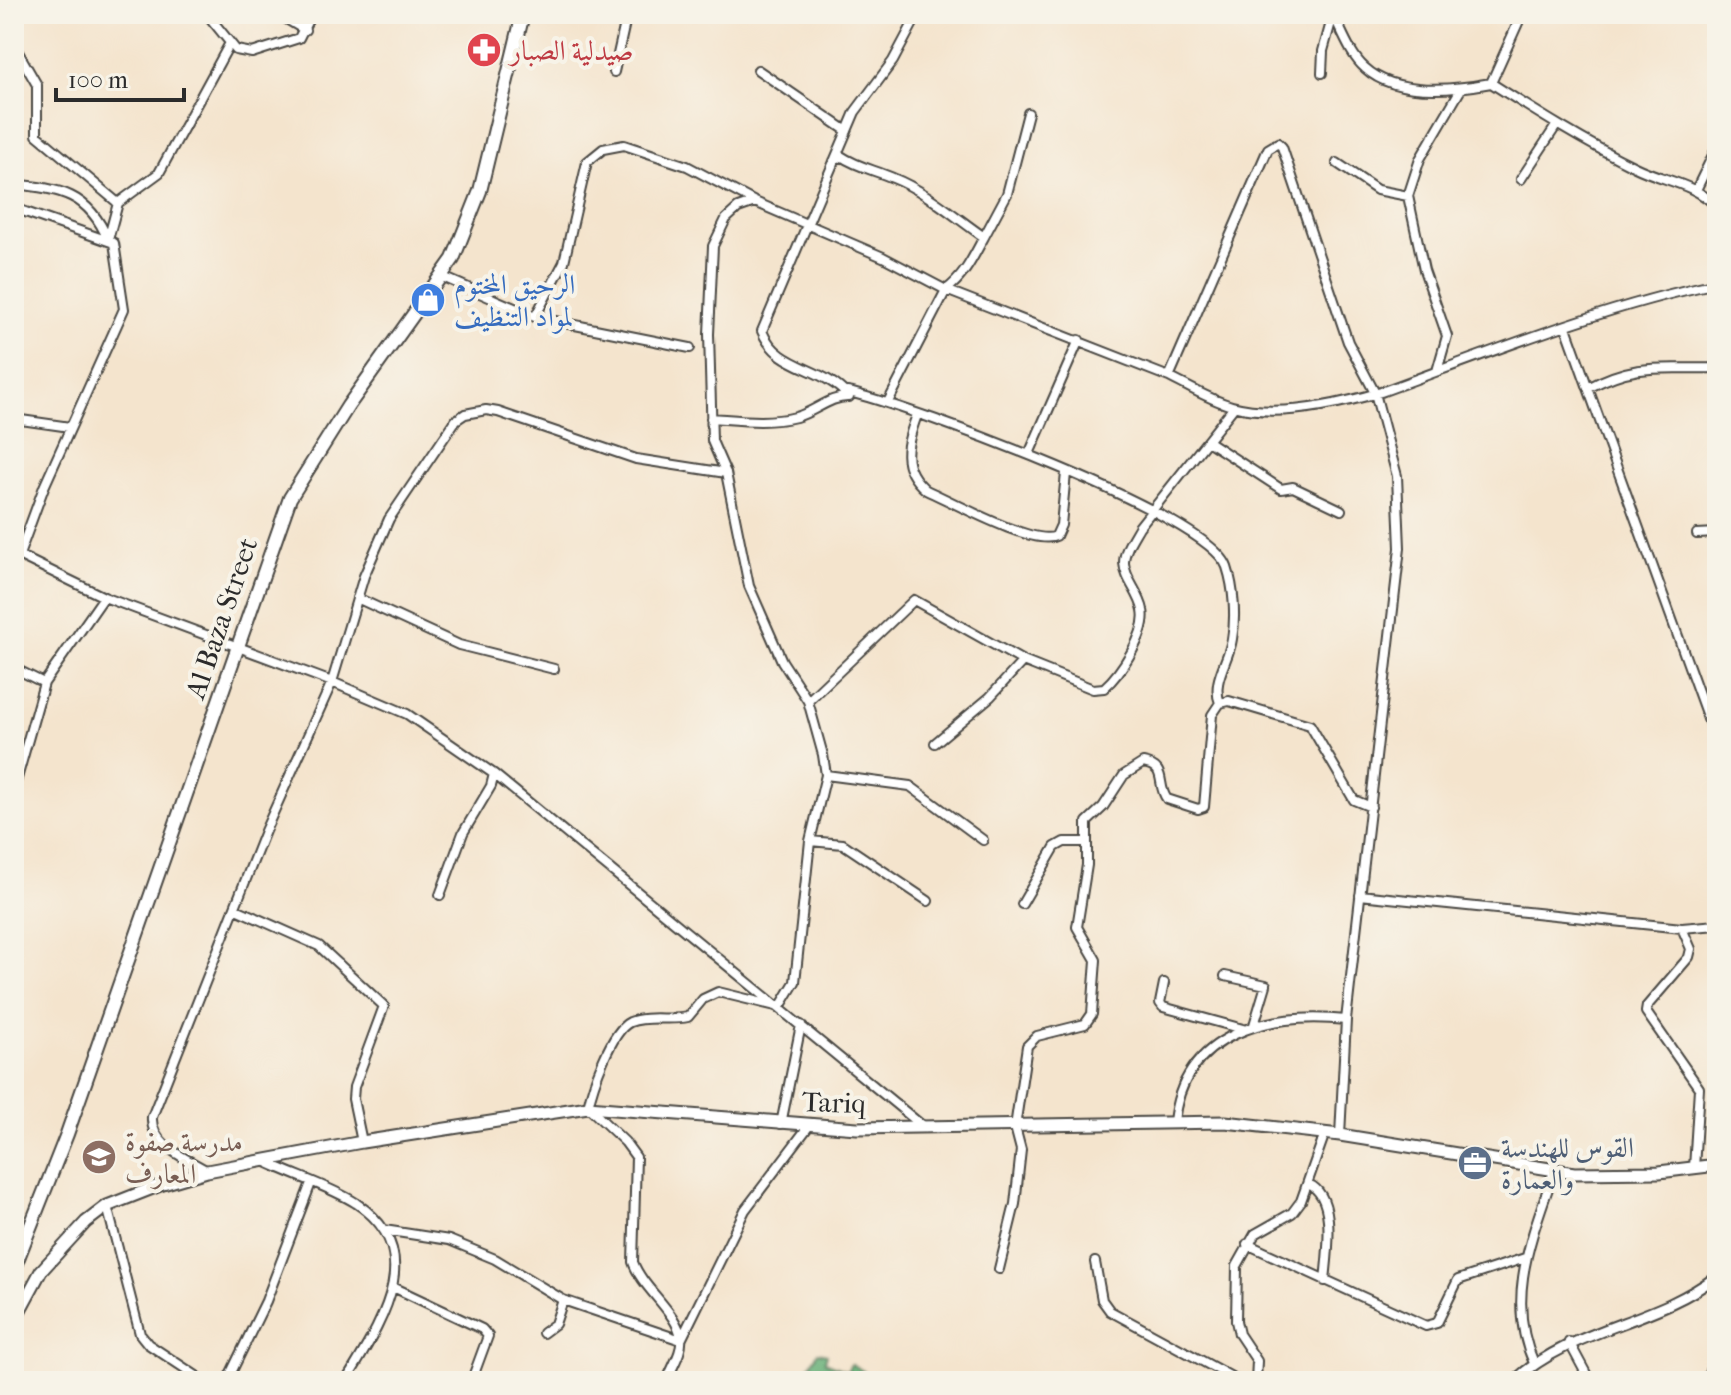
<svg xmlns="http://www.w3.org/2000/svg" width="1731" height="1395" viewBox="0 0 1731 1395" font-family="'IM FELL French Canon',Amiri,serif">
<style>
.forest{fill:url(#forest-crowns);stroke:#496e52;stroke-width:2}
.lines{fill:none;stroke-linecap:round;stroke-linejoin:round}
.minor-casing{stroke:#494743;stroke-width:12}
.tertiary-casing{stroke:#494743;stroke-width:13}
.secondary-casing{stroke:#494743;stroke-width:15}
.primary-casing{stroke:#494743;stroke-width:16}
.minor{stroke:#fff;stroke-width:8}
.tertiary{stroke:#fff;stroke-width:9}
.secondary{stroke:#fff;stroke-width:11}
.primary{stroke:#fff;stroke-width:12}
.labels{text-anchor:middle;stroke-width:8;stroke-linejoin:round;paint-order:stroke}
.health-label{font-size:28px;fill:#be3a42;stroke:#f7f3e8;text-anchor:start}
.shop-label{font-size:28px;fill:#366cbe;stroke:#f7f3e8;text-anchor:start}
.street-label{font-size:28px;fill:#2b2b2b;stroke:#f7f3e8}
.education-label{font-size:28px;fill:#785e54;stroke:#f7f3e8;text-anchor:start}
.service-label{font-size:28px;fill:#4e5e75;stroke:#f7f3e8;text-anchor:start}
</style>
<defs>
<pattern id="forest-crowns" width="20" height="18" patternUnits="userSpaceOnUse" patternTransform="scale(2)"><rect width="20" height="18" fill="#67b078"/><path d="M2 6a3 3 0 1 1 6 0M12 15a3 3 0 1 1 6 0" fill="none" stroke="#558f63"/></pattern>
</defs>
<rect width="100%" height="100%" fill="#f7f3e8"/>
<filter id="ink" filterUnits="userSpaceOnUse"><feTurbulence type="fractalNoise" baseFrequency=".0125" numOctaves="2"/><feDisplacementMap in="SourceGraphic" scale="16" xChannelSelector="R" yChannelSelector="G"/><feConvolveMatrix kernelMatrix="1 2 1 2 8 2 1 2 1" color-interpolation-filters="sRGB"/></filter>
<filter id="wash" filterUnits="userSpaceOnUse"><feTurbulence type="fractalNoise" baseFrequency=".006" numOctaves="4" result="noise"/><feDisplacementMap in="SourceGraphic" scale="32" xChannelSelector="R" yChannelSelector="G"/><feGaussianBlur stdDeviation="1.8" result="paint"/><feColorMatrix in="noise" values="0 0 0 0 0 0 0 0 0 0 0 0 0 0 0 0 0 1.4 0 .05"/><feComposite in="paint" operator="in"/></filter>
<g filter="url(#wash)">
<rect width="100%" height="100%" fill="#f4e4cd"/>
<path class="forest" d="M818,1352L827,1354L825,1362L847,1371L851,1364L881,1381H801Z"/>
</g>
<g filter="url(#ink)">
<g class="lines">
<g class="minor-casing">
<path id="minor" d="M207,14L236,50L252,53L299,38L311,14
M278,14L305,30
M1333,14C1342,31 1350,55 1365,68C1395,96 1454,90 1491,83C1538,113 1584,142 1635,167C1663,181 1695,183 1717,207
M14,45L37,85V135L118,203
M758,70L847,131
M614,72L627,14
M1322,73L1323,51L1333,15
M1491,83L1522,14
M1337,163L1377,190L1408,196L1420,159L1461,89
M1521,179L1556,126
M14,184C60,189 89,193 108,240
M1696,190L1717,147
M1408,196L1424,270L1447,336L1437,371
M14,208L114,243L124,309L44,487L19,555
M984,237L1007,194L1028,113
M108,240L118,203L159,173L230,43
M443,277L535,317L690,348
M535,317L564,262L587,162L603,149L624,145L687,166L755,202L883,257L946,290C965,276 973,257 984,237C955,217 926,191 893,178C875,170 857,167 841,156L834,161
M1566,327L1588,388
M1717,368C1665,370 1638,361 1588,388L1712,730L1717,754
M848,396C821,365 778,370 762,331L855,112L893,61L918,14
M888,402L946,290L1169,377
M917,415C906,445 899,467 926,490C951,501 1034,547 1056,536L1061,525L1066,473
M711,418C740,420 768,424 796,417C815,412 830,396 849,397L847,392L853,393C915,409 1208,514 1227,567C1234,588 1236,618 1232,639C1229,661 1211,681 1220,703
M14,419L70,427
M1209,442L1281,489L1293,487L1341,510
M1029,454L1079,340
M1697,534L1717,533
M14,553L104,597L332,682L364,576L389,519L456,420L465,414L486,410L498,412L636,459L726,473
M357,598L459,645L554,669
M14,668L44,683
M808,701L914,600L1023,661L1093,689L1104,688C1120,674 1148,633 1143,610C1140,593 1125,580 1124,563C1124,550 1133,538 1139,527L1234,407
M1220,703L1229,701L1310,725L1354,800L1371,807
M935,743L990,697L1023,661
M494,774L925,1128
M826,775L910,786L983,840
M14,789L44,683L104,597
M810,841L843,844L928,901
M1360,895L1682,928L1691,949L1689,957L1647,1006L1646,1012L1699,1088L1694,1168
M1022,904L1055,847L1064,842H1087
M236,909L319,946L384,1006L354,1087L353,1099L362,1142
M1682,928L1717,925
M1225,976L1266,985L1254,1025
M1164,983L1160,1003L1163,1007L1243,1029
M1174,1122C1183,1032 1270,1012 1346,1020
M781,1124L801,1025
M1340,1135L1346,1020L1400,548L1397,476L1375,393L1348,342L1282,147L1278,143L1268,149L1169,377C1189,387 1210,400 1232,406C1277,418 1337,405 1381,392C1491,352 1602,307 1717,283
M266,1162C295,1176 329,1186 356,1203C430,1252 380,1324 346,1381
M207,1171C186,1158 150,1145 152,1117L265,831L332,682L407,714L494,774L491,786L463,833L440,895
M1308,1184C1338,1196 1327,1255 1325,1281
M107,1206L140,1334L148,1344L204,1381
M384,1230L449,1240L495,1259L563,1300L555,1324L543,1333
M1247,1244L1426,1326L1437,1323L1458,1280L1525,1258
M1095,1262L1102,1300L1110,1311L1239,1381
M999,1269L1015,1204L1021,1150L1015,1127L1027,1046L1037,1036L1085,1024L1092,1014L1096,960L1077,927L1087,865V822L1103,807L1124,775L1143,763C1168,767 1156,785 1167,799L1198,809L1204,807L1212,715L1220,703
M393,1287L482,1329L488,1336L474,1374L481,1381
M563,1300L681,1340L745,1210L808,1127
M1569,1342L1590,1381
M1534,1363C1504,1298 1533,1234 1554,1171
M227,1381L266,1301L311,1183
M667,1381C671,1368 683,1352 681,1338C678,1313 642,1288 633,1262L636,1157L625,1142L588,1107C592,1087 611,1031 630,1022C647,1015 670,1021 688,1017L703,999L718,992L780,1007L795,982L810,841L826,775L823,755L808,701L782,661L749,586L726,473L712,441L709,334L713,246L726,219L738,208L755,202
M1256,1381L1257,1361L1239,1334L1236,1321L1237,1266L1255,1234L1292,1213L1301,1201L1325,1133
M1707,1381L1717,1348"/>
</g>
<g class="tertiary-casing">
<path id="tertiary" d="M1514,1381C1573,1327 1655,1324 1717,1276"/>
</g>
<g class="secondary-casing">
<path id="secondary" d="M14,1321L41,1271L86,1222L107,1206L163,1184L207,1171L362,1142L588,1107L857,1128L1225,1122L1340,1135L1574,1173L1659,1172L1717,1165"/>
</g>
<g class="primary-casing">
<path id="primary" d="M14,1268L67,1134L290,498L348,406L453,259L480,191L523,14
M14,1300L22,1304"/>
</g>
<use href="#minor" class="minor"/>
<use href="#tertiary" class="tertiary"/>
<use href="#secondary" class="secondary"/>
<use href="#primary" class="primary"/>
</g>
</g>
<defs>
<g id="pharmacy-disc" transform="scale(1.8)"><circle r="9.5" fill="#e0444e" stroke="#f7f3e8"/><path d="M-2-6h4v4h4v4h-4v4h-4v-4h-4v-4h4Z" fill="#fff"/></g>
<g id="shop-disc" transform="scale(1.8)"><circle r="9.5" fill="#3f7fe0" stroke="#f7f3e8"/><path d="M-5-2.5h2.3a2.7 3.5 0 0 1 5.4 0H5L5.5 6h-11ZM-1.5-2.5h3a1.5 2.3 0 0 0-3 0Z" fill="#fff"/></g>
<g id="school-disc" transform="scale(1.8)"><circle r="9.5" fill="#8d6e63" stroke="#f7f3e8"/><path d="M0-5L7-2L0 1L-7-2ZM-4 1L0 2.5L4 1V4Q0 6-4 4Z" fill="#fff"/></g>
<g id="office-disc" transform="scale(1.8)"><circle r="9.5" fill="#5c6f8a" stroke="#f7f3e8"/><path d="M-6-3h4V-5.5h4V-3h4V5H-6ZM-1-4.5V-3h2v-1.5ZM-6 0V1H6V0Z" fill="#fff"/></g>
</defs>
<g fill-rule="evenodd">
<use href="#pharmacy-disc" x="484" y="50"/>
<use href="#shop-disc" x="428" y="300"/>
<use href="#school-disc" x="99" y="1157"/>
<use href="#office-disc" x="1475" y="1163"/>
</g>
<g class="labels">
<g class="health-label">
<text x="510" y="60">صيدلية الصبار</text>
</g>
<g class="shop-label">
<text x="454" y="294">الرحيق المختوم<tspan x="454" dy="32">لمواد التنظيف</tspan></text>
</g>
<g class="street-label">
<text transform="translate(221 618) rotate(-71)" y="10">Al Baza Street</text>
<text transform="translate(834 1102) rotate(2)" y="10">Tariq</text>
</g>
<g class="education-label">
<text x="125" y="1151">مدرسة صفوة<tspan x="125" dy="32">المعارف</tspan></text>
</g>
<g class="service-label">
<text x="1501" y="1157">القوس للهندسة<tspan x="1501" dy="32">والعمارة</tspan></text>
</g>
</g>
<rect width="1731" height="1395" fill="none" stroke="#f7f3e8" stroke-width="48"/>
<path d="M56 88v12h128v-12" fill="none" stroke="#2b2b2b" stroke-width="4"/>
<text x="68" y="88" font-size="24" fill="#2b2b2b" stroke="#f7f3e8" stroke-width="6" paint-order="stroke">100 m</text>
</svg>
